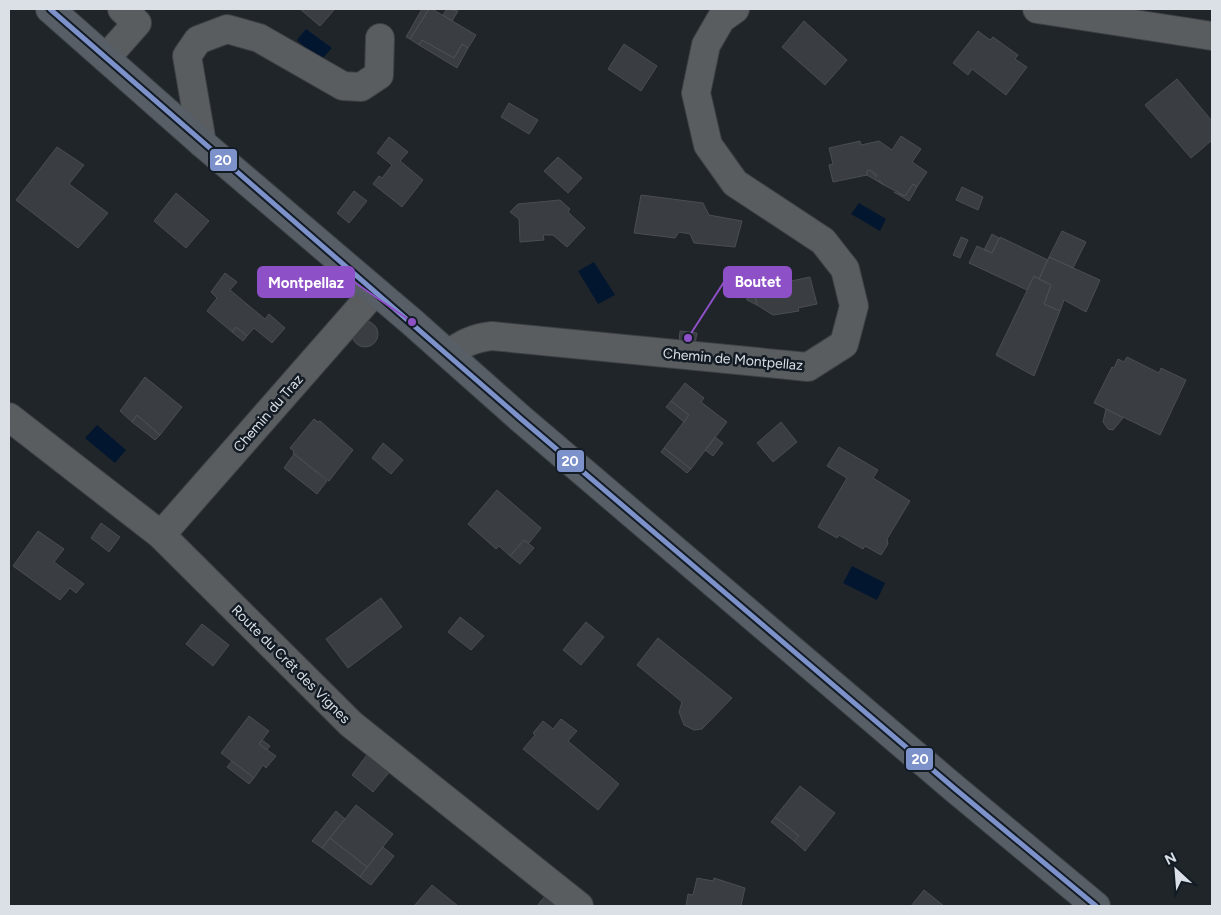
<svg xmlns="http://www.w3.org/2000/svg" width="1221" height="915" viewBox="0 0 1221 915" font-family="Figtree,sans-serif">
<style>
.water{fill:#03162f}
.building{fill:#3a3e43;stroke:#4a4d51}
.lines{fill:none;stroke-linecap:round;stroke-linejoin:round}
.minor-casing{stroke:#3c4044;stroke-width:30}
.major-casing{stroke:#3c4044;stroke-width:30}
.minor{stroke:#5a5d60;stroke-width:28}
.major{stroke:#575e66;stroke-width:28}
.bus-1-casing{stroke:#131b24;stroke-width:9}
.bus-1{stroke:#7d92ca;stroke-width:5}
.labels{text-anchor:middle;stroke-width:5;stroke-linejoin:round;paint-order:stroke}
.street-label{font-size:14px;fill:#dae0e6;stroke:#131b24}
.leader{fill:none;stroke:#8e50c7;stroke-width:2}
.callout-dot{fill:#8e50c7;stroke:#131b24;stroke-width:2}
.callout{fill:#8e50c7;stroke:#8e50c7;stroke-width:2}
.callout-label{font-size:15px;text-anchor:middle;font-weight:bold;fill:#fff}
.line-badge{stroke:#131b24;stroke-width:2}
.badge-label{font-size:14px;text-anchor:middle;font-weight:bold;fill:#fff}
</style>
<rect width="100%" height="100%" fill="#20252a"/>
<path class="water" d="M306,29L332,48L320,61L297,40Z
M859,203L886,219L880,231L851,214Z
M594,262L615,295L598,304L578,271Z
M97,425L126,450L115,463L85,438Z
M852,566L885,583L877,600L843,583Z"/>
<path class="building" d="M300,9H335L320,26Z
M422,9H429L410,39L406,37Z
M429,9H432L476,35L468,48L462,44L454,58L422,40L419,45L410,39Z
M447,9L458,11L452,21L443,15Z
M804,21L847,60L825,85L782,47Z
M978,31L990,40L993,37L1018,55L1015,59L1027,67L1006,95L972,69L968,75L953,63Z
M422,40L454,58L462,44L468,48L457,68L419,45Z
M624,44L657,66L641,91L608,69Z
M1177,79L1212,121V140L1191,158L1145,105Z
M509,103L538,120L529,134L501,117Z
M901,136L921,149L912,162L927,172L917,187L913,184L905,196L884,185L870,170L867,171V175L833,182L829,165L833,164L829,148L860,141L861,145L879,141L892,150Z
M389,137L408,152L400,161L423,180L402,207L373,184L379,176L382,178L392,165L377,153Z
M57,147L84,165L69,184L108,213L78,248L16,200Z
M558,157L582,178L568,193L544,171Z
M870,170L877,175L875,178L884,185L867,175V171Z
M913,184L917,187L909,201L894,192L905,196Z
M962,187L983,197L978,210L956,200Z
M354,191L367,201L349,223L337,213Z
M176,193L209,221L186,248L154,221Z
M641,195L703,203L709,215L742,221L735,247L694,243L690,234L679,232L675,238L634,233Z
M560,200L570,209L568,212L585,228L567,247L553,235H543L544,240L520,242L519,219L510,212L518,204Z
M1062,231L1086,242L1073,268L1049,257Z
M992,234L999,238L992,253L984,250Z
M961,237L968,240L960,258L953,255Z
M1000,237L1048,260L1039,279L1034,276L1027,290L969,263L977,246L992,253Z
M1049,257L1100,280L1086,312L1064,300L1060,311L1044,304L1051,285L1039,279Z
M225,273L237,282L230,290L265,319L269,314L285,328L272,343L254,328L247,336L236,327L232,332L207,311L217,298L211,292Z
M1034,276L1051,285L1044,304L1060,311L1034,376L996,355Z
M810,277L817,304L798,308L799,311L773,315L757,305L753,289Z
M753,289L757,305L747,300L746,291Z
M352 334a13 13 0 1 1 26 0a13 13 0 1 1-26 0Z
M236,327L247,336L243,341L232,332Z
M680,331L697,333L695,344L679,342Z
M1127,357L1159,373L1161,368L1186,380L1160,435L1094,403L1112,367L1114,368L1118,359L1124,362Z
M145,377L182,407L160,435L137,415L132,422L120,411Z
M685,383L704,398L701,402L727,422L691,469L664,448L689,415L671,401Z
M671,401L689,415L684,422L666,407Z
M1106,409L1123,418L1113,430L1108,429L1103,422Z
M137,415L160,435L155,440L132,422Z
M314,419L318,422L320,421L353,450L329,481L293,453L294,451L290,448Z
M781,422L797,442L773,462L757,443Z
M715,437L723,443L713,456L705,450Z
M383,443L403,460L391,474L372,458Z
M839,447L878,470L873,478L910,501L887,539L888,544L881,555L865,546L863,549L839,535L837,538L818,527L847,478L827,466Z
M664,448L691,469L687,473L661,452Z
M294,454L327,481L317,494L284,468Z
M497,490L541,528L529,543L524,540L510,556L499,546L496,549L468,524Z
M101,523L120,537L109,552L91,538Z
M38,531L64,549L54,562L84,584L76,593L70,588L60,600L13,566Z
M524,540L534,548L520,564L510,556Z
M381,598L402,627L348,668L326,639Z
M460,617L484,636L471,650L448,632Z
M586,622L604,637L581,665L563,650Z
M202,624L229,645L213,666L186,644Z
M658,638L732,698L702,729L694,730L684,725L679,712L682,702L637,665Z
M249,716L269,731L259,744L276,756L266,768L263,765L254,778L221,753Z
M561,719L577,731L568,741L619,784L598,810L523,749L535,735L533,733L543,721L553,729Z
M262,740L270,746L267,750L259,744Z
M369,752L391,770L373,792L352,775Z
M232,761L254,778L249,784L227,767Z
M800,786L835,813L805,851L794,841L799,836L775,817Z
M356,805L393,834L367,867L330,838Z
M336,811L345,819L322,848L312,841Z
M775,817L799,836L794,841L771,822Z
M330,838L367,867L360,877L322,848Z
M383,847L394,856L371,885L360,877Z
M697,878L713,881L714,878L745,888L741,906H686L688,894L693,895Z
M432,885L458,906H414Z
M924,890L944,906H911Z
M546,895L561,906H537Z"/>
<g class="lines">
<g class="minor-casing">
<path id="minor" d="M1037,9L1212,36
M106,58L137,23L122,9
M202,143L187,56L198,40L227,29L259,38L343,86L361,87L379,75L380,38
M449,354C463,343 474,338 492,336L808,367L844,344L854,306L845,269L823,241L735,183L708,145L696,93L706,45L721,19L735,9
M9,417L161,535L351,724L579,906
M161,535L375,291"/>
</g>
<g class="major-casing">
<path id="major" d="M50,9L202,143L412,322L520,418L954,788L1096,906"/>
</g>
<use href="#minor" class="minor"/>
<use href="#major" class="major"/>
<g class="bus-1-casing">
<path id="bus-1" d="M50,9L520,418L954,788L1096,906"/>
</g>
<use href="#bus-1" class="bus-1"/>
</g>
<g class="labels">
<g class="street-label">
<text transform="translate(733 359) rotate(5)" y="5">Chemin de Montpellaz</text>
<text transform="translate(268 413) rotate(-49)" y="5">Chemin du Traz</text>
<text transform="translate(291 664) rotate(45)" y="5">Route du Crêt des Vignes</text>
</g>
</g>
<path class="leader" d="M688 338L724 282M412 322L354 282"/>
<g class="callout-dot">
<circle cx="688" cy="338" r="5"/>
<circle cx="412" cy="322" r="5"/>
</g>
<g class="callout">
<rect x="724" y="267" width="67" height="30" rx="5"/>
<rect x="258" y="267" width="96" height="30" rx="5"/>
</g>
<g class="callout-label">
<text x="758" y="287">Boutet</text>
<text x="306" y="288">Montpellaz</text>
</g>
<g class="line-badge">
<rect x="209" y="148" width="29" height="24" rx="5" fill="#7d92ca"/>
<rect x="556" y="449" width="29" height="24" rx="5" fill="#7d92ca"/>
<rect x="905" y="747" width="29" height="24" rx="5" fill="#7d92ca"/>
</g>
<g class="badge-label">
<text x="223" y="165">20</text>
<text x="570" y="466">20</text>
<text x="920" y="764">20</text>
</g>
<rect width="1221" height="915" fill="none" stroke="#dae0e6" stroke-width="20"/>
<g transform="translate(1176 870) rotate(334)" stroke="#131b24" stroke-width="4" paint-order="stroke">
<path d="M0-4L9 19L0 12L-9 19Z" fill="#dae0e6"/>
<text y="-8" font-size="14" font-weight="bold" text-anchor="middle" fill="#dae0e6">N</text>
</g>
</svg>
